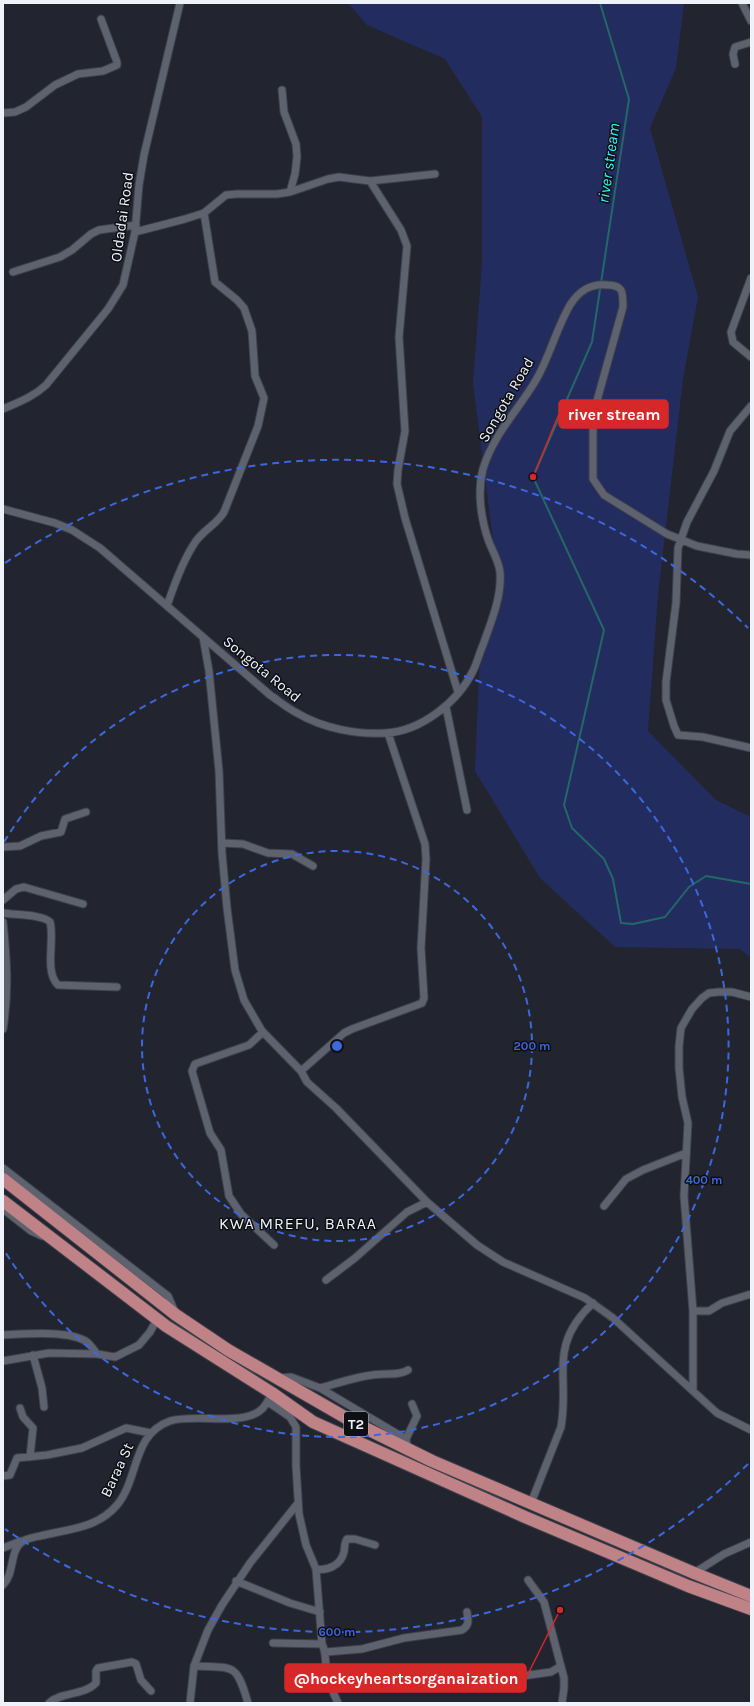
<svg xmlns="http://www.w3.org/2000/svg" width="754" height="1706" viewBox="0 0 754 1706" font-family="Karla,sans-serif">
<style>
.green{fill:#232c5e}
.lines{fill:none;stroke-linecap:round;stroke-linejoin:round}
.stream{stroke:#236769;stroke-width:2}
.minor-casing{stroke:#3e404a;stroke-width:9}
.trunk-casing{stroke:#3e404a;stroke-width:14}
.minor{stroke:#5e626f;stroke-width:7}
.trunk{stroke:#bf8286;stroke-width:12}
.ring{fill:none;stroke:#3d67dd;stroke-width:2;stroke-dasharray:7 5}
.labels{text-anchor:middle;stroke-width:3;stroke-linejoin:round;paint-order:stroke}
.shield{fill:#0d0f13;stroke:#acaeb5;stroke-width:1}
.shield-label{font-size:14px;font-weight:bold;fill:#f0f2fa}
.street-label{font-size:15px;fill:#f0f2fa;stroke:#0d0f13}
.water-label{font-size:16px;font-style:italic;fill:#39f6fa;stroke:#0d0f13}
.neighbourhood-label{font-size:16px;letter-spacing:1px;fill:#f0f2fa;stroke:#0d0f13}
.centre{fill:#3d67dd;stroke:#0d0f13;stroke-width:2}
.ring-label{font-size:12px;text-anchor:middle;font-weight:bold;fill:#3d67dd;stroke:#0d0f13;stroke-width:3;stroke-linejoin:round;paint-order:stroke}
.leader{fill:none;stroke:#d62828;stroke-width:1.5}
.callout-dot{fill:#d62828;stroke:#0d0f13;stroke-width:1.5}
.callout{fill:#d62828;stroke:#d62828;stroke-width:1.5}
.callout-label{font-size:16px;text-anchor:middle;font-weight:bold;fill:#fff}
</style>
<rect width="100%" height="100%" fill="#222530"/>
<path class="green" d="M348,3H684L676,68L650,128L698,297L683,379L658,595L648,731L716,800L751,817V958L740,949L615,947L540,878L475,771L480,653L499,587L473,383L482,263V117L445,59L367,25Z"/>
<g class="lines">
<path class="stream" d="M600,3L629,99L592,342L533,477L604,630L564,805L572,828L604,859L613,879L621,923L633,924L665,917L689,887L706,876L751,884"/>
<g class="minor-casing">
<path id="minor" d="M742,3L751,21
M735,64L733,54L735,47L751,42
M3,113L15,112L26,107L55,85L78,74L103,71L117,65V62L101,19
M370,181L401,230L407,246L399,337L405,431L398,470L397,484L405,518L458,692
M290,192L328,179L339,177L370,181L435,174
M135,232L185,219L204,213L226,195L237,194H277L290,192L295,174L297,157L296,144L284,112L282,90
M13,272L60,257L72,250L91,234L99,230L136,225
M751,278L731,332L733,342L751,357
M751,406L730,431L714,471L687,522L678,548L676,603L666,682V700L674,726L678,735L703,737L751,748
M3,409C19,402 33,397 46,385L108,309L123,285L135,232L139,185L144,155L180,3
M3,509L55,523L72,530L100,548L270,695C279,701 287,708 297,713C322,728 357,735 386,733C421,731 458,702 473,671C477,663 479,654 483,645C491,622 502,597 500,572C499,562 493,552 489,542C481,520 477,492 483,469C493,435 519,409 536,380C550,356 556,329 570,305C579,291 590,283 608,285C612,285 618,286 621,290C623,294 623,302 623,307L593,415V479L604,495L667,534L697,546L737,554L751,555
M167,606C174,585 184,558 196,541C205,529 217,524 224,512L258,426L264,398L255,376L252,331L244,308L237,300L215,282L204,213
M203,637L209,671L219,771L222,853L227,908L235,970L244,1000L262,1031L301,1071L307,1082L336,1108L427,1202L477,1245L503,1262L585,1298L613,1318L717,1413L751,1430
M446,707L467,810
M222,843L243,844L268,853L292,854L313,866
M3,847L20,846L41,836L61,832L65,819L86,812
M3,900L16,889L24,887L83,904
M3,913C14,915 42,914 50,922C55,939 44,972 58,985L117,987
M3,922C7,960 9,991 3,1029
M263,1032L249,1045L195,1064L192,1071L210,1133L221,1150L229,1196L241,1214L274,1245
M301,1071L344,1033L352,1029L417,1005L422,1003L424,998L421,948L426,859L425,844L388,733
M3,1168L168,1296L175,1312
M604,1206L626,1179L643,1170L686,1153
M3,1209L31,1231L42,1236
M326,1280L355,1258L407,1212L427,1202
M693,1311H709L722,1303L751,1294
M3,1335C25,1334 69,1330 87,1342C91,1345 94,1350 97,1354
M33,1355L42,1388L44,1407
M3,1361L49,1353L97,1354L115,1357L139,1345L150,1332L157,1319
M278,1378L291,1377L320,1388L406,1439L408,1450
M320,1388C342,1382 364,1374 387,1374C394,1374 402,1374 408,1370
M693,1390V1311L684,1196L688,1123L682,1097L679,1068V1046L681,1028L692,1009L702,998L709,993L718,992H732L751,997
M268,1402L290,1417L296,1427V1466L299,1514L306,1545L316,1569L322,1644C326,1652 325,1658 326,1666C328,1679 332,1691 338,1703
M20,1408L23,1417L33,1428L30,1457
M406,1439L417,1416L412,1404
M3,1476L10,1475L17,1458L47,1455L82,1448L126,1428L151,1433
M531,1503L561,1427C570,1376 547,1346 593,1303
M3,1548L21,1541
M316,1569C328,1571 341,1565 344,1552C345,1547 344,1543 347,1539H355L375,1545
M694,1573L724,1554L751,1542
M528,1580L544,1602L564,1678V1688L562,1703
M236,1581L290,1603L320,1612
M3,1585C16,1572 8,1549 25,1540C29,1538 35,1537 40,1536C67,1529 97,1529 117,1505C139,1479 132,1434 170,1421C195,1413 244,1427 262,1409C267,1404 269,1399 272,1393
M273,1643L322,1644
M326,1652L362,1649L404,1638L462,1630C470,1625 468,1620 467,1612
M194,1666C234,1668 236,1662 248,1703
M522,1676L551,1672L561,1666
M49,1703C62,1691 84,1696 96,1683V1671L98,1668L132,1662L136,1664L141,1680L151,1691
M190,1703L194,1666L208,1630L222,1605L250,1563L298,1503"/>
</g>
<g class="trunk-casing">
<path id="trunk" d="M3,1179L176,1315L228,1350L355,1423L432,1461L694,1573L751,1596
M3,1201L166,1326L272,1393L313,1422L525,1517L688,1586L751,1609"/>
</g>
<use href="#minor" class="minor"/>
<use href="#trunk" class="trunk"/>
</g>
<g class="ring">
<circle cx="337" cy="1046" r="195"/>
<path d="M4 842A391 391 0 1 1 4 1250"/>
<path d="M748 1464A586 586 0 0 1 5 1529M5 563A586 586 0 0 1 748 628"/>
</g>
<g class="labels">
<rect class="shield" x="344" y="1412" width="24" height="24" rx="3"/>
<g class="shield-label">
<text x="356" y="1429">T2</text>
</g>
<g class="street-label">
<text transform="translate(122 217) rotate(-82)" y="5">Oldadai Road</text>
<text transform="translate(506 400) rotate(-60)" y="5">Songota Road</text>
<text transform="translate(262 669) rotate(39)" y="5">Songota Road</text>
<text transform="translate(117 1470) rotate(-65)" y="5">Baraa St</text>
</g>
<g class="water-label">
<text transform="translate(608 163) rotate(-82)" y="6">river stream</text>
</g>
<g class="neighbourhood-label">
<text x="298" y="1229">KWA MREFU, BARAA</text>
</g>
</g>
<circle cx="337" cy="1046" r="6" class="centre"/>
<g class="ring-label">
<text x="532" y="1050">200 m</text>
<text x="704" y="1184">400 m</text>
<text x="337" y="1636">600 m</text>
</g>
<path class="leader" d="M533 477L559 414M560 1610L526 1678"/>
<g class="callout-dot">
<circle cx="533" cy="477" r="4"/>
<circle cx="560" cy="1610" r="4"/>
</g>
<g class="callout">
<rect x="559" y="400" width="109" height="28" rx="4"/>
<rect x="285" y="1664" width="241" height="28" rx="4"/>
</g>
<g class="callout-label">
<text x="614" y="420">river stream</text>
<text x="406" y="1684">@hockeyheartsorganaization</text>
</g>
<rect width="754" height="1706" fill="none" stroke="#f0f2fa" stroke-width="8"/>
</svg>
